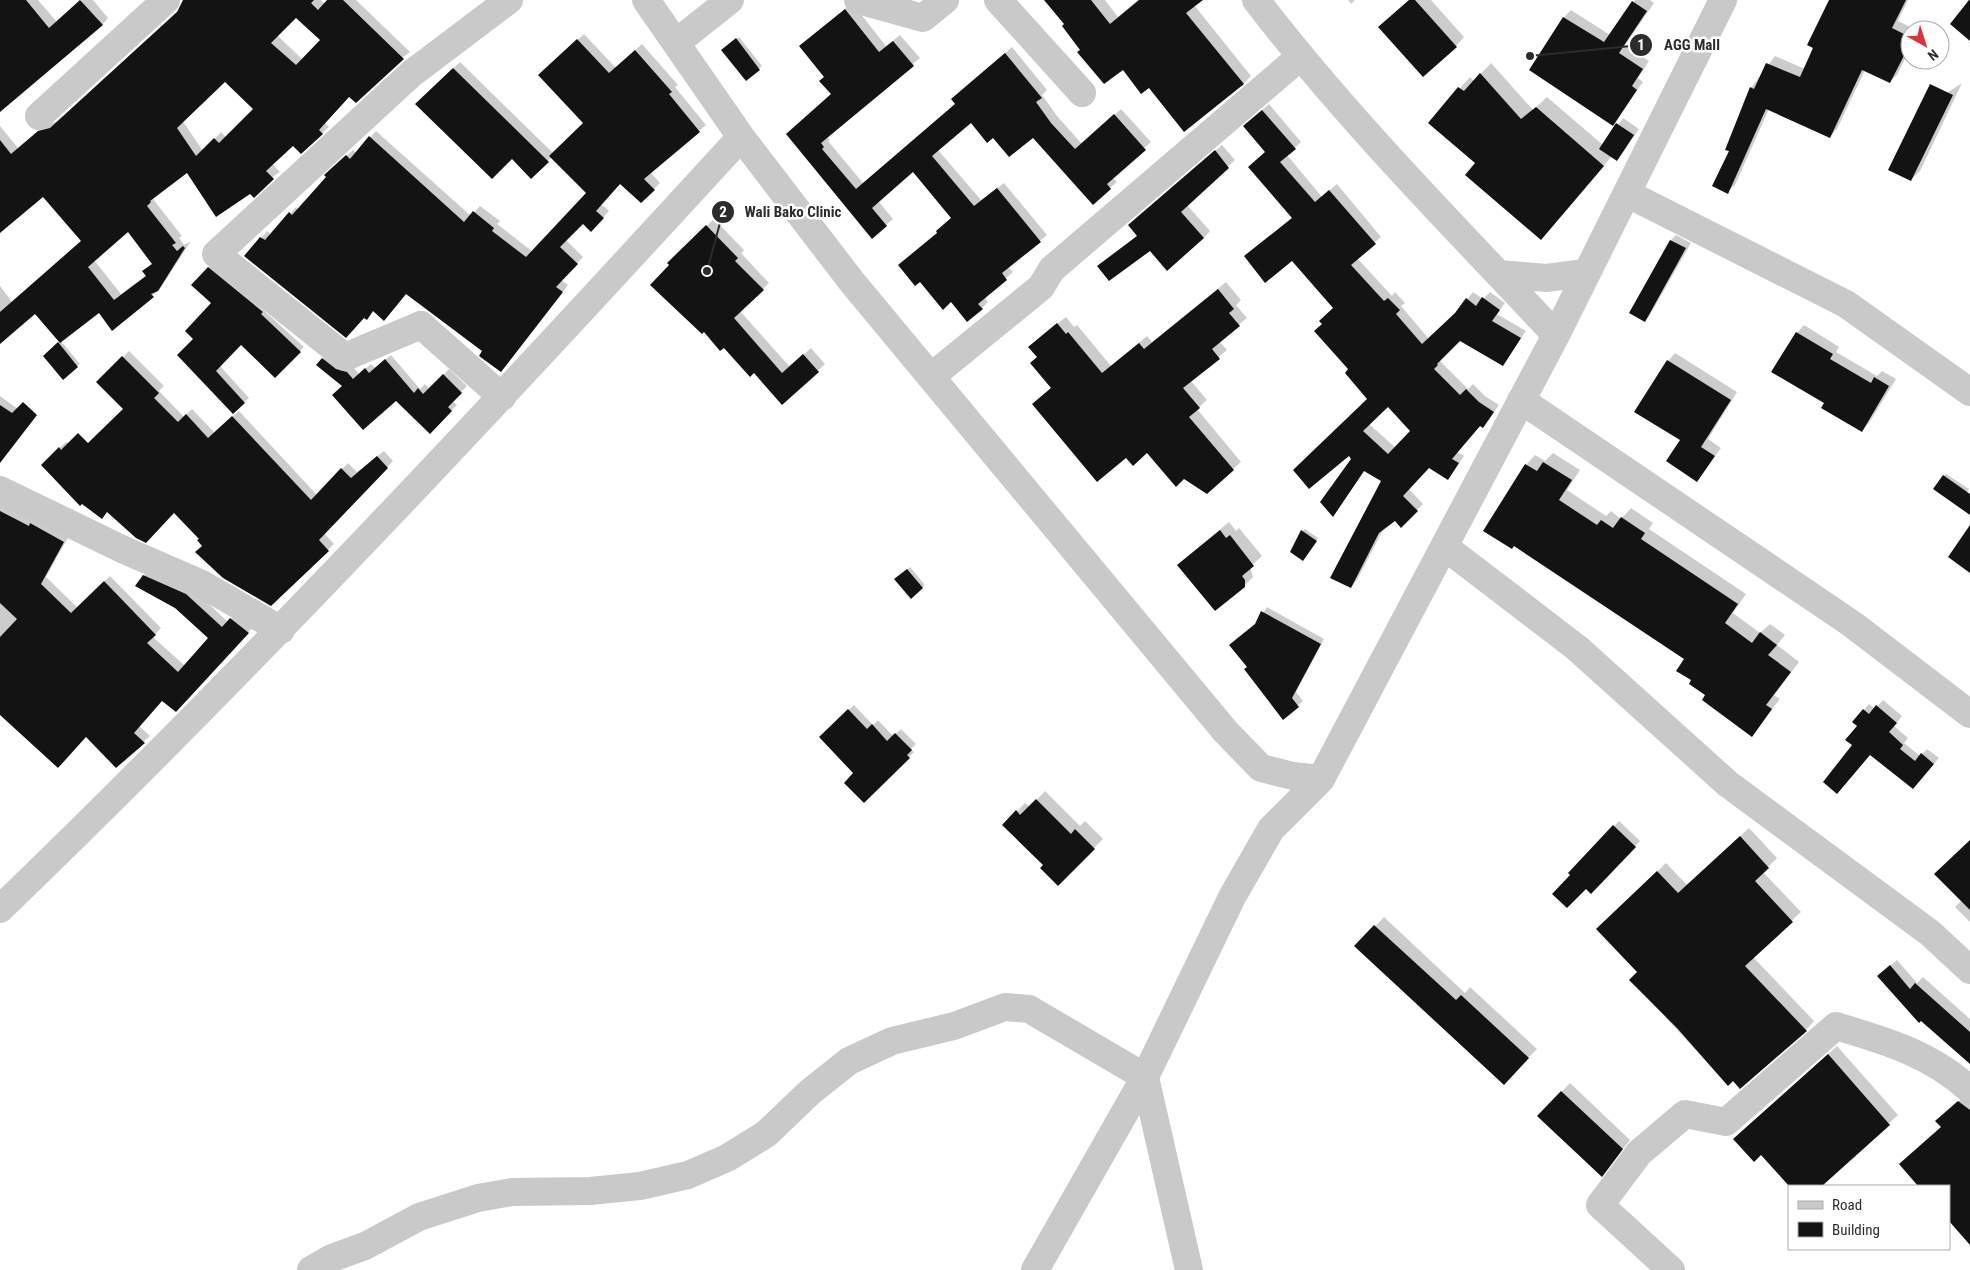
<svg xmlns="http://www.w3.org/2000/svg" width="1970" height="1270" viewBox="0 0 1970 1270" font-family="'Roboto Condensed',sans-serif">
<style>
.shadow{fill:#0003;fill-rule:evenodd}
.building{fill:#131313;fill-rule:evenodd}
.lines{fill:none;stroke-linecap:round;stroke-linejoin:round}
.minor{stroke:#c9c9c9;stroke-width:28}
.leader{fill:none;stroke:#2c2c2c;stroke-width:2}
.callout-dot{fill:#2c2c2c;stroke:#fff;stroke-width:2}
.mark-label{font-size:15px;text-anchor:middle;font-weight:bold;fill:#fff}
.callout-label{font-size:15px;text-anchor:middle;font-weight:bold;fill:#2c2c2c;stroke:#fff;stroke-width:5;stroke-linejoin:round;paint-order:stroke}
</style>
<rect width="100%" height="100%" fill="#fff"/>
<path class="shadow" d="M0,0H38L57,22L82,0H93L108,18L102,25L0,89Z
M185,0H321L325,4L329,0H356L410,52L350,96L325,123L329,127L301,152L293,144L272,164L280,172L250,192L187,171L153,199L182,236L179,238L184,245L191,241L160,289L112,329L99,312L61,341L80,364L77,366L45,356L60,341L35,312L0,338V286L12,302L82,240L44,195L0,232V126L18,148L46,125L58,121L178,11ZM296,16L322,40L303,60L277,35ZM224,80L255,109L227,138L221,132L203,151L182,120ZM128,230L153,263L144,271L147,275L121,294L94,260Z
M1045,0H1105L1118,17L1138,0H1199L1194,5L1251,76L1243,84L1149,86L1123,68L1081,49L1065,24Z
M1348,0H1355L1351,4Z
M1410,0H1431L1464,37L1456,46Z
M1635,0H1650L1654,3L1625,45L1649,61L1638,78L1643,82L1612,124L1531,70L1564,17L1571,10L1610,35Z
M1830,0H1908L1898,21L1917,30H1910V49L1897,75L1889,82L1865,70L1837,129L1830,137L1769,109L1735,185L1727,192L1730,151L1745,105L1743,104L1751,88L1775,56L1805,69Z
M852,3L886,46L900,35L920,58L827,137L830,140L828,141L863,183L956,103L959,92L1012,47L1047,90L1042,95L1057,116L1082,144L1121,109L1151,142L1112,177L1117,182L1110,188L1033,136H993L971,122L938,150L981,200L1004,183L1047,235L1008,267L1013,272L984,297L988,302L982,308L951,300L937,231L952,217L913,170L878,201L893,219L886,225L787,134L832,93L825,77L801,46Z
M584,34L616,68L642,44L678,85L675,87L706,125L650,172L660,183L641,202L621,183L601,204L609,211L597,224L583,222L566,240L583,257L561,280L568,285L501,371L484,351L407,293L390,313L374,310L367,318L246,256L267,231L271,235L296,207L299,210L332,169L353,150L356,153L376,131L471,216L480,206L500,221L497,224L533,252L588,193L552,157L531,177L512,157L417,104L460,62L553,153L584,123L546,69Z
M739,37L762,66L746,79L725,48Z
M1491,63L1533,110L1547,97L1603,145L1623,118L1639,129L1622,154L1616,159L1612,156L1541,239L1477,163L1430,122L1470,77L1474,81Z
M1962,83L1920,171L1911,180L1924,108Z
M1269,104L1301,142L1287,155L1322,197L1337,184L1381,237L1357,258L1392,296L1395,292L1405,303L1401,306L1429,339L1457,312L1473,292L1483,299L1490,292L1505,303L1497,314L1526,331L1503,365L1460,340L1442,357L1440,361L1468,389L1473,384L1485,396L1499,405L1489,419L1483,426L1481,425L1457,452L1464,456L1448,479L1429,466L1408,488L1423,504L1401,526L1395,520L1384,528L1357,580L1351,587L1382,480L1365,470L1333,515L1353,458L1369,399L1323,324L1334,308L1293,259L1246,256L1293,217L1251,120ZM1388,406L1412,431L1396,448L1369,424Z
M1222,145L1235,160L1187,205L1210,231L1204,238L1167,269L1150,249L1099,266L1138,235L1136,218Z
M714,219L744,250L741,253L769,283L740,311L790,367L811,348L825,364L783,403L669,263Z
M1676,235L1691,243L1650,315L1645,321L1671,240Z
M213,264L304,347L275,376L241,343L220,366L249,398L233,412L195,339L213,303L208,268Z
M1226,282L1241,300L1236,305L1247,318L1219,341L1227,350L1191,381L1207,400L1197,409L1241,462L1233,469L1147,452L1126,456L1034,404L1052,387L1038,357V339L1066,317L1074,327L1077,325L1111,366L1147,336L1152,342Z
M1804,325L1839,347L1836,352L1877,376L1882,371L1896,379L1869,423L1862,430L1826,403L1797,333Z
M129,351L164,386L159,391L184,417L192,409L215,433L239,411L317,495L348,463L357,472L384,451L393,461L324,533L334,544L271,604L204,546L200,538L174,511H108L42,465L66,442L81,451L125,409L98,382Z
M1675,353L1737,392L1708,439L1721,448L1697,480L1682,440L1668,361Z
M328,354L353,367L359,374L371,364L375,368L391,355L420,389L425,384L430,389L449,369L467,386L452,401L457,405L430,432L396,399L344,385L323,359Z
M0,396L33,420L0,459Z
M1553,453L1580,470L1567,490L1606,516L1611,511L1621,519L1631,508L1653,523L1649,529L1746,594L1733,613L1760,633L1770,624L1785,635L1777,645L1799,662L1774,695L1780,699L1752,735L1693,680L1686,659L1514,545L1485,531L1526,465L1535,455L1545,461Z
M1946,474L1969,489L1960,502L1944,476Z
M0,502L69,536L46,577L78,608L110,576L161,628L153,637L185,666L210,638L144,576L150,570L192,588L228,622L237,613L254,626L182,705L163,699L139,726L150,736L116,766L86,736L0,692Z
M1229,522L1236,531L1239,528L1262,556L1250,567L1253,577L1244,586L1187,557Z
M1305,529L1318,538L1305,557L1302,531Z
M910,567L925,585L911,597L896,580Z
M1267,607L1324,639L1296,692L1303,701L1283,718L1257,623Z
M1883,700L1902,716L1894,726L1908,738L1904,743L1920,756L1927,749L1939,758L1918,782L1854,745L1864,710L1869,704L1875,709Z
M854,705L873,725L878,720L893,736L901,729L916,744L911,749L914,752L864,801L855,773L821,737Z
M1045,791L1080,826L1085,821L1103,839L1058,885L1045,865L1004,825L1025,803L1030,807Z
M1619,821L1640,841L1591,892L1570,873Z
M1749,828L1777,858L1763,872L1801,912L1753,957L1814,1021L1806,1030L1728,1085L1631,980L1638,972L1598,929L1666,863L1687,885Z
M1970,840V922L1955,907L1962,900Z
M1384,917L1465,993L1470,987L1537,1049L1512,1074L1356,946Z
M1897,960L1917,983L1923,977L1970,1019V1062L1885,970Z
M1837,1046L1898,1115L1820,1186H1791L1744,1131Z
M1570,1083L1630,1140L1602,1175L1539,1116Z
M1968,1093L1970,1094V1244L1949,1219V1186H1920L1900,1164L1942,1127L1945,1113Z"/>
<path class="building" d="M0,0H26L49,28L80,0L103,25L0,112Z
M183,0H314L311,3L318,10L327,0H343L404,59L356,103L349,97L319,130L323,134L301,154L293,146L266,171L274,179L254,198L250,194L216,217L187,173L150,201L151,202L147,206L176,243L172,245L177,251L183,246L185,248L158,291L151,294L154,297L112,331L99,313L60,343L35,314L0,344V312L81,241L43,197L0,233V140L11,154L38,131L50,128L177,12ZM296,18L320,40L296,65L271,43ZM225,82L253,109L219,143L214,138L196,156L177,128ZM128,232L152,264L142,271L146,276L114,300L88,267Z
M1044,0H1091L1110,24L1139,0H1203L1186,13L1244,84L1184,132L1149,88L1141,94L1123,70L1104,84L1077,52L1080,50L1062,26L1064,24Z
M1409,0H1415L1457,47L1423,77L1378,27Z
M1829,0H1906L1892,28L1910,37V44L1890,83L1862,70L1830,138L1766,109L1728,194L1712,186L1729,151L1725,150L1750,87L1754,89L1766,63L1800,77L1813,48L1807,45Z
M1969,0H1970V41L1950,24Z
M1632,1L1647,11L1619,53L1643,69L1632,86L1637,90L1613,126L1529,70L1563,17L1604,42Z
M845,9L879,52L893,41L914,66L821,143L824,147L822,149L856,189L955,104L951,99L1005,53L1042,98L1036,102L1051,123L1075,149L1114,114L1146,150L1107,184L1111,189L1093,205L1033,138L1009,157L993,138L987,143L971,123L932,156L974,206L997,188L1041,242L1002,273L1007,280L978,304L983,309L967,322L951,302L943,310L920,282L915,286L898,265L937,233L936,231L951,218L913,172L872,208L887,226L872,239L786,134L831,94L819,81L824,77L799,46Z
M736,38L760,70L746,81L721,50Z
M577,39L609,73L635,50L672,92L669,94L700,132L644,179L655,190L641,203L620,184L596,211L604,218L591,232L583,224L560,247L578,264L556,287L563,292L501,372L479,356L482,351L406,294L384,321L373,311L367,320L364,318L346,338L244,256L260,237L265,240L289,212L292,215L326,177L324,175L346,155L350,159L369,136L464,222L473,211L494,228L492,231L526,257L586,193L549,156L583,123L538,75Z
M453,68L549,162L531,179L512,159L492,179L415,104Z
M1480,73L1521,119L1536,107L1604,166L1541,240L1465,175L1475,163L1428,123L1458,87L1464,91Z
M1930,84L1953,95L1911,181L1888,170Z
M1262,110L1296,149L1280,162L1315,202L1329,190L1376,244L1351,265L1384,301L1388,298L1400,310L1396,314L1422,344L1455,313L1466,298L1476,306L1482,297L1500,310L1492,321L1521,338L1503,366L1460,341L1437,364L1438,365L1434,369L1460,395L1466,389L1479,402L1494,412L1483,428L1480,426L1452,459L1459,463L1448,480L1429,468L1403,496L1418,511L1401,528L1395,521L1379,533L1351,588L1330,578L1381,481L1364,471L1333,517L1320,502L1351,459L1349,456L1309,489L1293,470L1367,399L1345,373L1348,369L1314,331L1322,324L1319,321L1333,308L1292,261L1265,283L1244,256L1292,218L1248,167L1265,152L1243,126ZM1388,407L1410,431L1388,454L1363,431Z
M1616,123L1634,135L1617,161L1599,149Z
M1215,150L1229,168L1181,212L1204,238L1167,271L1150,251L1109,281L1097,266L1137,236L1128,225Z
M706,225L738,258L735,261L764,290L734,318L782,373L803,354L819,372L782,405L754,373L750,377L724,348L720,351L704,332L702,334L650,285L669,265L667,263Z
M1670,240L1686,248L1645,322L1629,313Z
M208,267L263,312L261,314L301,352L275,378L241,345L216,371L245,403L233,414L177,355L193,339L185,331L211,303L191,285Z
M1218,289L1234,309L1229,313L1240,326L1212,349L1220,359L1183,388L1200,408L1189,417L1234,470L1207,494L1184,479L1176,487L1147,453L1133,466L1126,458L1097,482L1032,404L1051,388L1030,363L1037,357L1028,347L1057,323L1066,334L1068,332L1102,373L1139,343L1144,349Z
M1796,332L1833,354L1830,359L1871,383L1874,377L1889,386L1862,432L1821,408L1824,403L1771,372Z
M58,342L78,367L63,380L43,356Z
M122,356L159,393L154,398L178,422L186,414L208,438L232,416L311,500L341,468L351,478L377,456L388,468L319,540L329,551L271,606L223,578L195,552L202,546L197,540L199,539L174,513L146,543L136,538L107,512L102,519L82,504L80,506L41,465L59,447L61,450L78,433L88,443L123,409L96,382Z
M322,358L336,369L347,372L353,379L365,368L369,373L385,359L414,393L418,388L423,394L443,374L462,393L448,407L452,411L430,434L396,401L363,430L332,395L342,386L316,365Z
M1667,360L1731,400L1701,447L1715,456L1697,482L1666,461L1680,440L1634,412Z
M23,402L37,415L0,463V405L12,413Z
M1543,462L1572,480L1559,500L1597,525L1601,520L1613,528L1621,517L1645,533L1641,539L1738,604L1725,623L1752,643L1760,632L1777,645L1768,655L1791,672L1766,705L1772,709L1752,737L1702,700L1705,695L1689,684L1691,680L1676,671L1684,659L1514,546L1512,549L1483,531L1525,464L1537,471Z
M1943,475L1970,494V515L1933,489Z
M0,511L29,526L30,523L64,542L41,584L71,613L104,581L156,635L147,643L178,672L208,638L175,608L135,586L143,575L186,594L222,627L230,618L249,633L176,712L162,701L134,733L145,743L116,768L86,737L58,768L0,715V637L17,619L0,603Z
M1970,525V573L1948,557Z
M1220,530L1226,538L1230,535L1254,566L1242,576L1245,580V587L1215,611L1177,565Z
M1301,530L1317,541L1303,561L1290,552Z
M907,569L923,588L911,599L894,579Z
M1261,611L1321,644L1292,698L1299,707L1283,720L1244,669L1247,667L1229,645L1255,624Z
M1876,705L1897,723L1889,732L1903,745L1900,749L1915,761L1921,753L1934,764L1913,789L1870,755L1837,794L1823,782L1852,745L1845,740L1857,726L1852,722L1863,709L1869,714Z
M848,709L867,729L872,724L887,741L895,733L912,750L907,755L910,758L864,803L844,783L853,773L819,737Z
M1036,799L1071,834L1075,829L1095,849L1058,886L1040,868L1043,865L1002,825L1016,810L1020,815Z
M1613,825L1636,847L1591,894L1586,889L1567,908L1552,894L1570,875L1568,873Z
M1740,836L1769,868L1755,881L1793,922L1745,966L1807,1031L1740,1089L1733,1081L1728,1086L1677,1028L1629,980L1637,972L1596,929L1657,871L1678,893Z
M1970,840V910L1934,874Z
M1374,925L1456,1000L1461,995L1529,1058L1504,1085L1354,946Z
M1890,965L1910,989L1915,983L1970,1032V1064L1921,1021L1919,1023L1877,976Z
M1828,1054L1890,1125L1822,1186H1789L1761,1155L1754,1162L1733,1139Z
M1561,1091L1623,1149L1602,1177L1537,1116Z
M1958,1101L1970,1110V1245L1949,1221V1186H1918L1899,1164L1941,1127L1935,1121Z"/>
<g class="lines">
<path class="minor" d="M646,0L741,137L852,282L1226,732L1261,768L1293,776L1321,779
M858,0L923,18L945,0
M998,0L1082,93
M1256,0C1348,120 1453,225 1556,335
M677,42L730,0
M39,116L166,0
M1628,194L1846,304L1970,392
M1499,274L1546,278L1585,273
M932,376L1041,287L1052,269L1301,56
M502,397L421,325L345,357L216,254L411,74L509,0
M1521,400L1852,624L1970,714
M0,490L124,550L202,584L281,630
M1445,547L1577,648L1728,784L1930,933L1970,970
M0,909C257,661 500,400 741,137
M311,1270L332,1258L365,1246L419,1217L478,1198L512,1192L590,1191L640,1186L688,1175L727,1158L766,1134L810,1092L849,1061L892,1041L954,1026L1005,1007L1029,1009L1145,1077L1189,1270
M1035,1270L1145,1077L1232,897L1271,829L1321,779L1556,335L1723,0
M1671,1270L1600,1205L1639,1153L1685,1114L1726,1122L1836,1026C1886,1041 1931,1054 1970,1090"/>
</g>
<path class="leader" d="M1530 56L1641 45M707 271L723 212"/>
<g class="callout-dot">
<circle cx="1530" cy="56" r="5"/>
<circle cx="707" cy="271" r="5"/>
<circle cx="1641" cy="45" r="12"/>
<circle cx="723" cy="212" r="12"/>
</g>
<g class="mark-label">
<text x="1641" y="50">1</text>
<text x="723" y="217">2</text>
</g>
<g class="callout-label">
<text x="1692" y="50">AGG Mall</text>
<text x="793" y="217">Wali Bako Clinic</text>
</g>
<rect x="1788" y="1185" width="162" height="65" fill="#ffffff" stroke="#ababab"/>
<rect x="1798" y="1201" width="25" height="8" fill="#c9c9c9" stroke="#ababab"/>
<text x="1832" y="1210" font-size="15" fill="#2c2c2c">Road</text>
<rect x="1798" y="1222" width="25" height="15" fill="#131313" stroke="#ababab"/>
<text x="1832" y="1235" font-size="15" fill="#2c2c2c">Building</text>
<g transform="translate(1925 45) rotate(141)"><circle r="24" fill="#ffffff" stroke="#ababab"/>
<path d="M0-4L9 19L0 12L-9 19Z" fill="#dd333e"/>
<text y="-8" font-size="14" font-weight="bold" text-anchor="middle" fill="#2c2c2c">N</text>
</g>
</svg>
